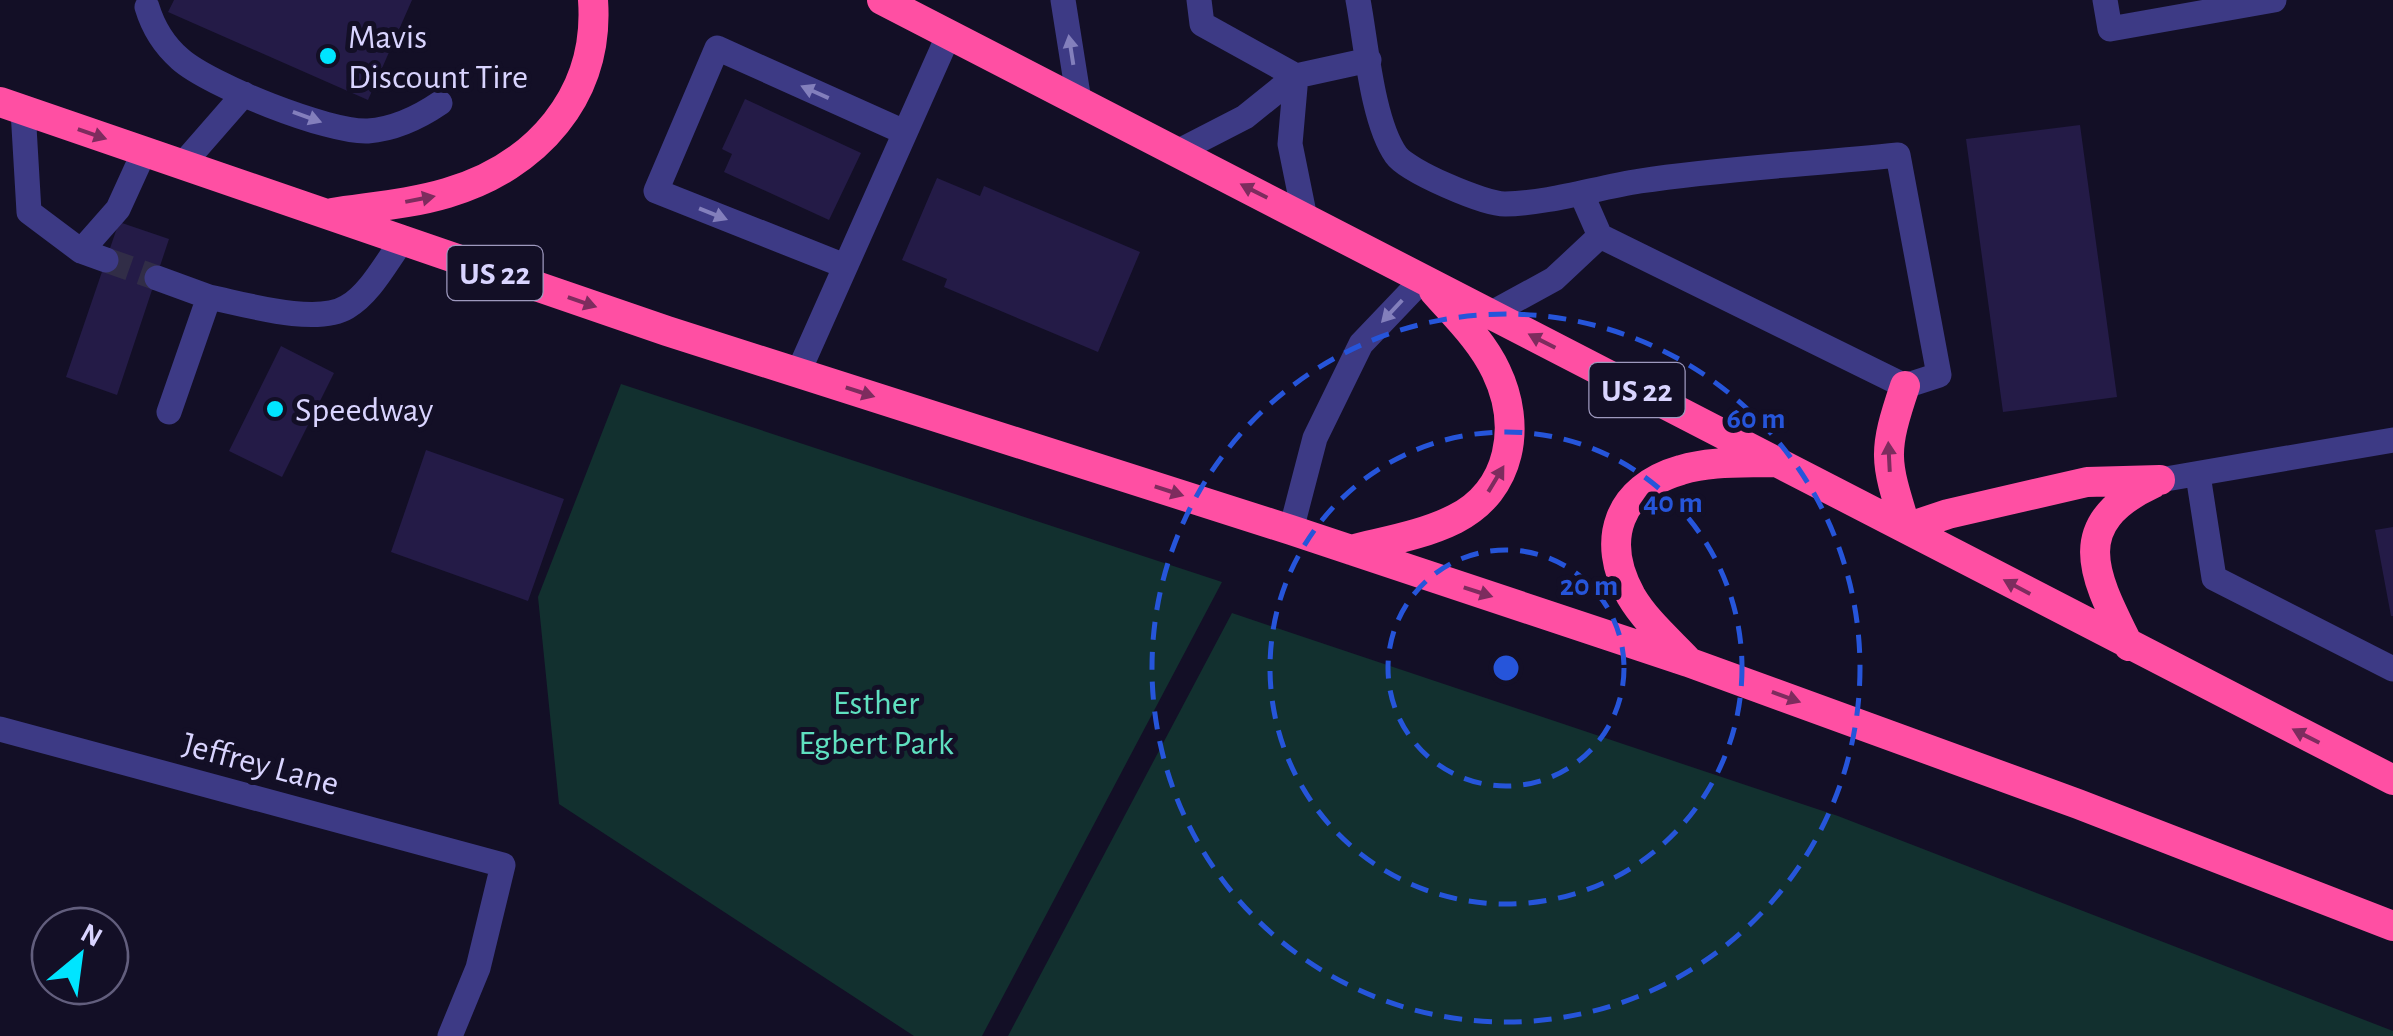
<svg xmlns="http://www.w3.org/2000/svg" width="2393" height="1036" viewBox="0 0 2393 1036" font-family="'Alegreya Sans',sans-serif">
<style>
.green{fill:#12302f}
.building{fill:#241b47}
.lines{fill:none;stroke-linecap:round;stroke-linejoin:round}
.minor-tunnel{stroke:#312d47;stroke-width:25;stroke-dasharray:25 12;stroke-linecap:butt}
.minor{stroke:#3d3a85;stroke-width:25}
.highway{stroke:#ff4fa3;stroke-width:30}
.oneway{fill:#837fbc}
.oneway2{fill:#7d2c5e}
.ring{fill:none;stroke:#2655da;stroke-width:5;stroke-dasharray:18 12}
.poi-dot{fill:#00e5ff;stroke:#130f26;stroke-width:4}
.labels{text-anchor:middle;stroke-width:10;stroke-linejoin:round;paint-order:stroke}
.shield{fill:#130f26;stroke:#9e99be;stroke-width:2.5}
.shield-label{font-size:32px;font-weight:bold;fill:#d9d4ff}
.poi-label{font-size:35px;fill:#d9d4ff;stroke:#130f26;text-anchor:start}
.park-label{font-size:35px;fill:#5fe0c0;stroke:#130f26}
.street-label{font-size:35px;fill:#d9d4ff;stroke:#130f26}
.centre{fill:#2655da;stroke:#130f26;stroke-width:5}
.ring-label{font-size:30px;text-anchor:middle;font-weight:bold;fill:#2655da;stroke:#130f26;stroke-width:10;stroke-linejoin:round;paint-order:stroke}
</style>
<rect width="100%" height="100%" fill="#130f26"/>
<path class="green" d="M621,384L1222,582L982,1036H914L559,804L538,597Z
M1232,613L1838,816L2393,1031V1036H1008Z"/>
<path class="building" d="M174,0H412L368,100L168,12Z
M745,99L861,153L829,220L724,172L732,154L722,149Z
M2080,125L2117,397L2003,412L1966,139Z
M937,178L980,196L984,186L1140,252L1098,352L944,287L947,279L902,260Z
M119,222L169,239L117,395L66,377Z
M281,346L334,373L282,477L229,451Z
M426,450L564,499L528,601L391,552Z
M2393,527V616H2391L2375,530Z"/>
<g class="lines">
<path class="minor-tunnel" d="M106,260L157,278"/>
<path class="minor" d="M1063,0L1079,101
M1199,0L1202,24L1296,76L1369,60
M1358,0C1366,42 1372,121 1396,155C1407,171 1484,204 1505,204C1551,203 1595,188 1640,181C1725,168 1813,164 1898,155L1939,375L1905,386L1600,236L1582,195
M2105,0L2110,29L2274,0
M147,7C153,27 164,45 180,59C209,85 329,133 368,131C395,129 418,118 440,103
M23,110L29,212L81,251L106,260
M1177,152L1245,117L1296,76L1290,144L1305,218
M182,165L244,94
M81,251L118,209L144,152
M845,266L656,191L717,48L904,132
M157,278L209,297
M1490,314L1554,279L1600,236
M798,373L949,34
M169,412L209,297C244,304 316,326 347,307C370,294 387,261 402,241
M2198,475L2214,578L2393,669
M2160,480L2393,440
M1291,530L1315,438L1361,344L1423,279
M0,729L503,865L478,968L450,1036"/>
<path class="highway" d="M882,0L2393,780
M0,102L667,331L1291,530L1688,662L2078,804L2393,926
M332,213C370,207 410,204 447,193C536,167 600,96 593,0
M1905,386C1882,454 1885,460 1906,528L1948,514L2087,482L2160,480
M1351,550C1386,541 1423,535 1455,519C1512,490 1522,425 1496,371C1482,341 1456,316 1434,291
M2129,646C2096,579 2064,525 2152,484
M1687,660C1668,640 1645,620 1631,596C1600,540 1618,488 1681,470C1710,461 1743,463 1773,462"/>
</g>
<defs><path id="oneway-solid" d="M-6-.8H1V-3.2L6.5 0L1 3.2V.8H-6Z" transform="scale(2.5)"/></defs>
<g class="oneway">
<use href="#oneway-solid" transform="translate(1071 50) rotate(-99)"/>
<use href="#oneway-solid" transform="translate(815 92) rotate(-156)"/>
<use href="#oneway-solid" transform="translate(307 117) rotate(20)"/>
<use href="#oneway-solid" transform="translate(713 214) rotate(22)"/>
<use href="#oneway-solid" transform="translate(1392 311) rotate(133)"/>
</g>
<g class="oneway2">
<use href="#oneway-solid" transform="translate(92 134) rotate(19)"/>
<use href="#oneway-solid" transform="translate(1254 191) rotate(-153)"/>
<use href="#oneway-solid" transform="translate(420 199) rotate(-11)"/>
<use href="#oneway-solid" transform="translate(582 302) rotate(19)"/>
<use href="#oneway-solid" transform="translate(1542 341) rotate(-153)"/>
<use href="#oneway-solid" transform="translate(860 392) rotate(18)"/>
<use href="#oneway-solid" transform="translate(1889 457) rotate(-93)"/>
<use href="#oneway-solid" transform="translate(1496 479) rotate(-59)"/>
<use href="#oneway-solid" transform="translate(1169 491) rotate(18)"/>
<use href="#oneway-solid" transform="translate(2017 587) rotate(-152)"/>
<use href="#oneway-solid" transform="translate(1478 592) rotate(18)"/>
<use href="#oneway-solid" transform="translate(1786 697) rotate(20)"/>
<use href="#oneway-solid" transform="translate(2306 736) rotate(-153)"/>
</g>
<g class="ring">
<circle cx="1506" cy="668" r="118"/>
<circle cx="1506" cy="668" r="236"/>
<circle cx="1506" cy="668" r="354"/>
</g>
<g class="poi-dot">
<circle cx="328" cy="56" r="10"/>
<circle cx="275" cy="409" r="10"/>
</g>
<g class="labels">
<g class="shield">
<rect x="447.5" y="246" width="95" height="54" rx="8"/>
<rect x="1589.5" y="363" width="95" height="54" rx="8"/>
</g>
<g class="shield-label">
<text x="495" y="284">US 22</text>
<text x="1637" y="401">US 22</text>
</g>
<g class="poi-label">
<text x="348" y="48">Mavis<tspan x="348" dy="40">Discount Tire</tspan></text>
<text x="295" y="421">Speedway</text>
</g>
<g class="park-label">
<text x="876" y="714">Esther<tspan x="876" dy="40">Egbert Park</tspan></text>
</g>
<g class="street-label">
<text transform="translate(261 763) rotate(15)" y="12">Jeffrey Lane</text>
</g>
</g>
<circle cx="1506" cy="668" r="15" class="centre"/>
<g class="ring-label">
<text x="1756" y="428">60 m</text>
<text x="1673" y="512">40 m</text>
<text x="1589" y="595">20 m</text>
</g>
<g transform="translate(80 956) rotate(29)"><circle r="48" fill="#130f26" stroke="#625e7d" stroke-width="2.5"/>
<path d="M0-8L18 38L0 25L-18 38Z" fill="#00e5ff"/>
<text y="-15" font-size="28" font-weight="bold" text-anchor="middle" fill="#d9d4ff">N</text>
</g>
</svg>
